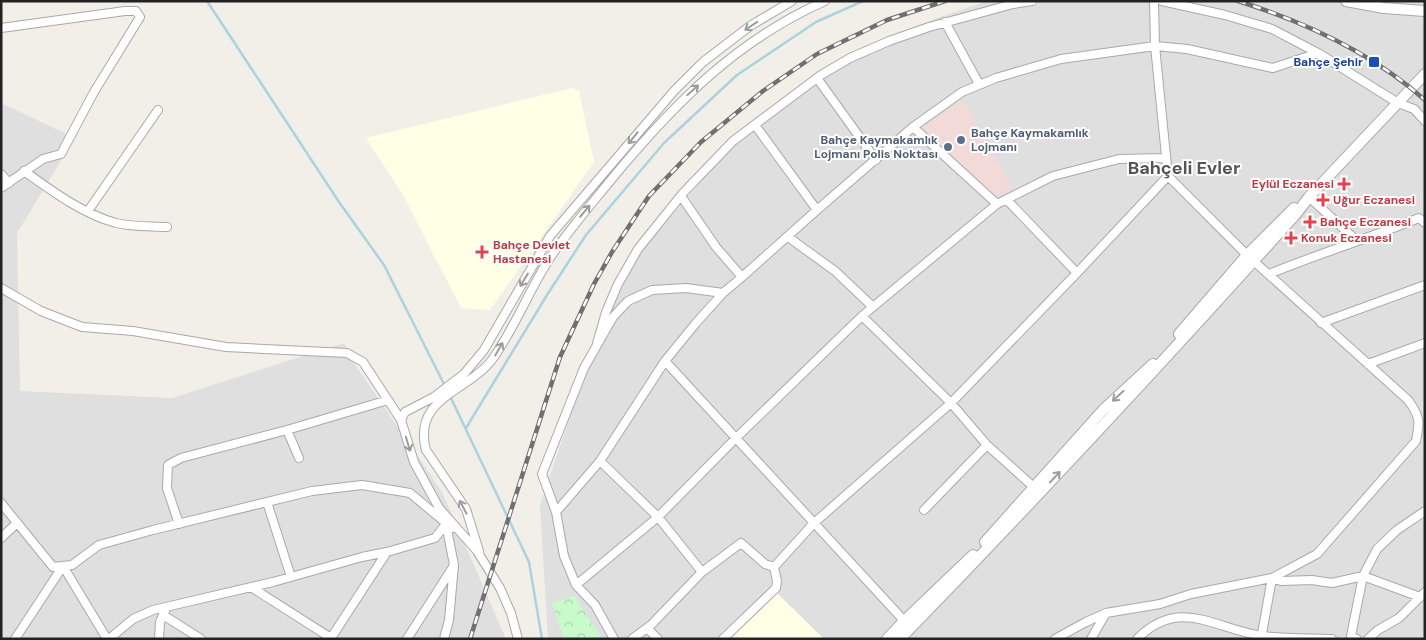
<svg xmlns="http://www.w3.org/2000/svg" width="1426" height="640" viewBox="0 0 1426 640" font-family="'DM Sans',sans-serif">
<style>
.residential{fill:#e0dfdf}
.commercial{fill:#f2dad9}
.education{fill:#ffffe5}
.park{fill:url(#park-crowns)}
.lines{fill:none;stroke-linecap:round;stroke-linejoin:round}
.stream{stroke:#aad3df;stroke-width:2.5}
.minor-casing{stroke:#a9a9a9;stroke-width:10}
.tertiary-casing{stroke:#a9a9a9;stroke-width:12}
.minor{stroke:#fff;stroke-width:8}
.tertiary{stroke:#fff;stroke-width:10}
.rail-casing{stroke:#707070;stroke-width:4.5}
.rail{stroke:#fff;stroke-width:2.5;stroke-dasharray:8;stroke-linecap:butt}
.oneway{stroke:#9c9c9c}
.transit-dot{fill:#1a4fb4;stroke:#fff;stroke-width:2}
.service-dot{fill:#5c6f8a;stroke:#fff;stroke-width:2}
.health-dot{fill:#e0444e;stroke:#fff;stroke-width:2}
.labels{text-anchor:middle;stroke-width:4;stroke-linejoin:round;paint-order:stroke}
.transit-label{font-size:12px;font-weight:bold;fill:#164399;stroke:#fff;text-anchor:end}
.service-label{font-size:12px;font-weight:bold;fill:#4e5e75;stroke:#fff;text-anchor:start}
.health-label{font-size:12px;font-weight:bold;fill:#be3a42;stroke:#fff;text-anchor:start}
.district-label{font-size:18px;font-weight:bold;fill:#555;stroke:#fff}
</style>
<defs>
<pattern id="park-crowns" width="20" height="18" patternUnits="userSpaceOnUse" patternTransform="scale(1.25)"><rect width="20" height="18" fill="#c8facc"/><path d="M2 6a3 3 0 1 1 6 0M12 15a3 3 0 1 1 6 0" fill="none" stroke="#acd6af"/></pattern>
</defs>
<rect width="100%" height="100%" fill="#f2efe9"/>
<path class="residential" d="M987,1H1425V639H548L540,505L616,281L728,150L785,96L828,66L934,19Z
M1,103L75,138L17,233L20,391L172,398L344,343L352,360L442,492L506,639H1Z"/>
<path class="commercial" d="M964,100L1012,188L994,196L922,127Z"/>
<path class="education" d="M572,88L579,91L594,162L490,310L461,308L403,195L366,138Z
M776,592L824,639H729Z"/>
<path class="park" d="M574,596L602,639H564L552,603Z"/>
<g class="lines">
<path class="stream" d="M207,1L339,202L384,265L445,386
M450,396L529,562L542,639
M466,428L547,295L586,235L664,143L737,75L816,22L863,1"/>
<g class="minor-casing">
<path id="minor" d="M945,22L979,84
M1,28L125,11H136L140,17L94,92L61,154L43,159L1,188
M1318,53L1398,103L1414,109L1425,121
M817,78L876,160
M755,125L817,210
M913,127L997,204
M24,171C52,191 83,214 116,223C133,227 150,226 167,227
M1,174L9,183
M681,196L716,247L742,277
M1309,197L1357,241
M1007,200L1077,273
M88,211L158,110
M788,237L835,271L873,307
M1269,274C1318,254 1369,238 1419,218L1425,223
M1,288L41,311L82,327L133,331L226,347L347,353L363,362L401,420
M862,316L951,403L987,445L1037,490
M1321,323L1425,285
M596,347L606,312L618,284L638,249L683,193L733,141L821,75L850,58L889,41L929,27L1013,4L1032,1
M665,361L908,625
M1368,364L1425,343
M287,430L299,458
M600,461L658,517L702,572L741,543L765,564L774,567L814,523L951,403L1077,273L1168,176
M267,502L291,577
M1,503L53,567L72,565L99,545L153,530L312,491L362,485L410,493L452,528
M924,510L987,445
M556,512L542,474L584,368L613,317L628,301L652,290L686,288L723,293
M179,524L167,488L168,465L181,458L287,430L388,400
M1,538L17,523
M477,551L500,588L511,613L518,639
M479,551L466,509L426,450C412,396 470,392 494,357C517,324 531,285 554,252C573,225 594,201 615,175C675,103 737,40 825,1
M479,553L439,508L414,462L401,420L405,412L434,397L464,374L484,350L550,236L674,91L703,62L750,26L792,1
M1272,578L1281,581L1312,580L1332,583L1363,576L1377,549L1397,530L1425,511
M576,585L658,517L736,438L862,316L997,204L1053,176L1119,159L1165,158
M251,587L331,638L387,552
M163,615L201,639
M647,628L658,639
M15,639L63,566L107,639
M109,639L133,619L153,610L273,582L362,557L387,552L435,538L446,524
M159,639L160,622L165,611
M407,639L453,567
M444,639L449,620L454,565L446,524
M614,639L595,605L576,585L564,556L556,512L600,461L665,361L696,323L723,293L742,277L817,210L913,127L962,92L996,78L1061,59L1155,46L1187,49L1273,68L1318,53L1272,29L1225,15L1162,1
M632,639L651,625L702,572
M723,639L776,588L777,581L774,567
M1055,639L1086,622L1106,613L1160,604L1191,594L1272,578L1317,554L1416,441C1420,422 1420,416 1408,400L1247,255L1168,176L1155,46L1154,1
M1091,639L1106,613
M1137,639C1180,596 1214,629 1263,636C1286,639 1309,638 1332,639
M1261,639L1272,578
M1357,639L1351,636L1363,576L1420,597
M1368,639L1378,630L1399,618L1425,592"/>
</g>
<g class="tertiary-casing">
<path id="tertiary" d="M1346,1L1384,8L1425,11
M1179,334L1247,255L1294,208
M985,542L1103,410L1153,364
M887,639L904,621L973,555
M900,639C1035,500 1167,358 1296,214L1309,197L1425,74"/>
</g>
<use href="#minor" class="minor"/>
<use href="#tertiary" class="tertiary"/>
<g class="rail-casing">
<path id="rail" d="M1238,1C1305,22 1372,53 1425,100
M470,639L560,357L594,284L612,252L649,196L701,142L763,91L817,54L887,20L945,1"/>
</g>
<use href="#rail" class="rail"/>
</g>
<defs><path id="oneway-shaft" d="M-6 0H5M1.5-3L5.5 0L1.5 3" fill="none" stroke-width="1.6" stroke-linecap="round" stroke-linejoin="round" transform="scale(1.25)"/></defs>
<g class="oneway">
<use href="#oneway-shaft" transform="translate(751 26) rotate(146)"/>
<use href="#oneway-shaft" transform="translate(693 90) rotate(-42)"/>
<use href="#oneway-shaft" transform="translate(633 138) rotate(129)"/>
<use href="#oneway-shaft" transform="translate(585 211) rotate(-50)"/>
<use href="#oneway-shaft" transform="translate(524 280) rotate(121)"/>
<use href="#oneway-shaft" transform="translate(499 349) rotate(-60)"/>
<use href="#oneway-shaft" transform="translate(1118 396) rotate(137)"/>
<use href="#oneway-shaft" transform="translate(408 444) rotate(73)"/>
<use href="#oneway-shaft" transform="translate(1055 477) rotate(-47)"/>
<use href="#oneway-shaft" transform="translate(463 507) rotate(-118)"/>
</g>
<rect class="transit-dot" x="1368" y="56" width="12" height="12" rx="2.5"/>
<g class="service-dot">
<circle cx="961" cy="140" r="5"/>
<circle cx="948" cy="147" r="5"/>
</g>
<g class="health-dot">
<path d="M1341.5 176.5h5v5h5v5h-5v5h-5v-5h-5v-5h5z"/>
<path d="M1320.5 192.5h5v5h5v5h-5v5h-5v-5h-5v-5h5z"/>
<path d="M1307.5 214.5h5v5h5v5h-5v5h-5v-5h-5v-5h5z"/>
<path d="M1288.5 230.5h5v5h5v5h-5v5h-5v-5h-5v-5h5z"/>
<path d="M479.5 244.5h5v5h5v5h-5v5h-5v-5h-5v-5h5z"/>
</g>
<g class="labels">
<g class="transit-label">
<text x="1363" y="66">Bahçe Şehir</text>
</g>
<g class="service-label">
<text x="971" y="137">Bahçe Kaymakamlık<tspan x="971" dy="14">Lojmanı</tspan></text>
<text x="938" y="144" text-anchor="end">Bahçe Kaymakamlık<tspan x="938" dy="14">Lojmanı Polis Noktası</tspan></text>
</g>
<g class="health-label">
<text x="1334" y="188" text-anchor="end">Eylül Eczanesi</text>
<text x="1333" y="204">Uğur Eczanesi</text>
<text x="1320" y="226">Bahçe Eczanesi</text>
<text x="1301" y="242">Konuk Eczanesi</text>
<text x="493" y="249">Bahçe Devlet<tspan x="493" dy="14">Hastanesi</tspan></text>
</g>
<g class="district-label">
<text x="1184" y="174">Bahçeli Evler</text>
</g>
</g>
<rect width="1426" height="640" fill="none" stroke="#222222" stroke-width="5"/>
</svg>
